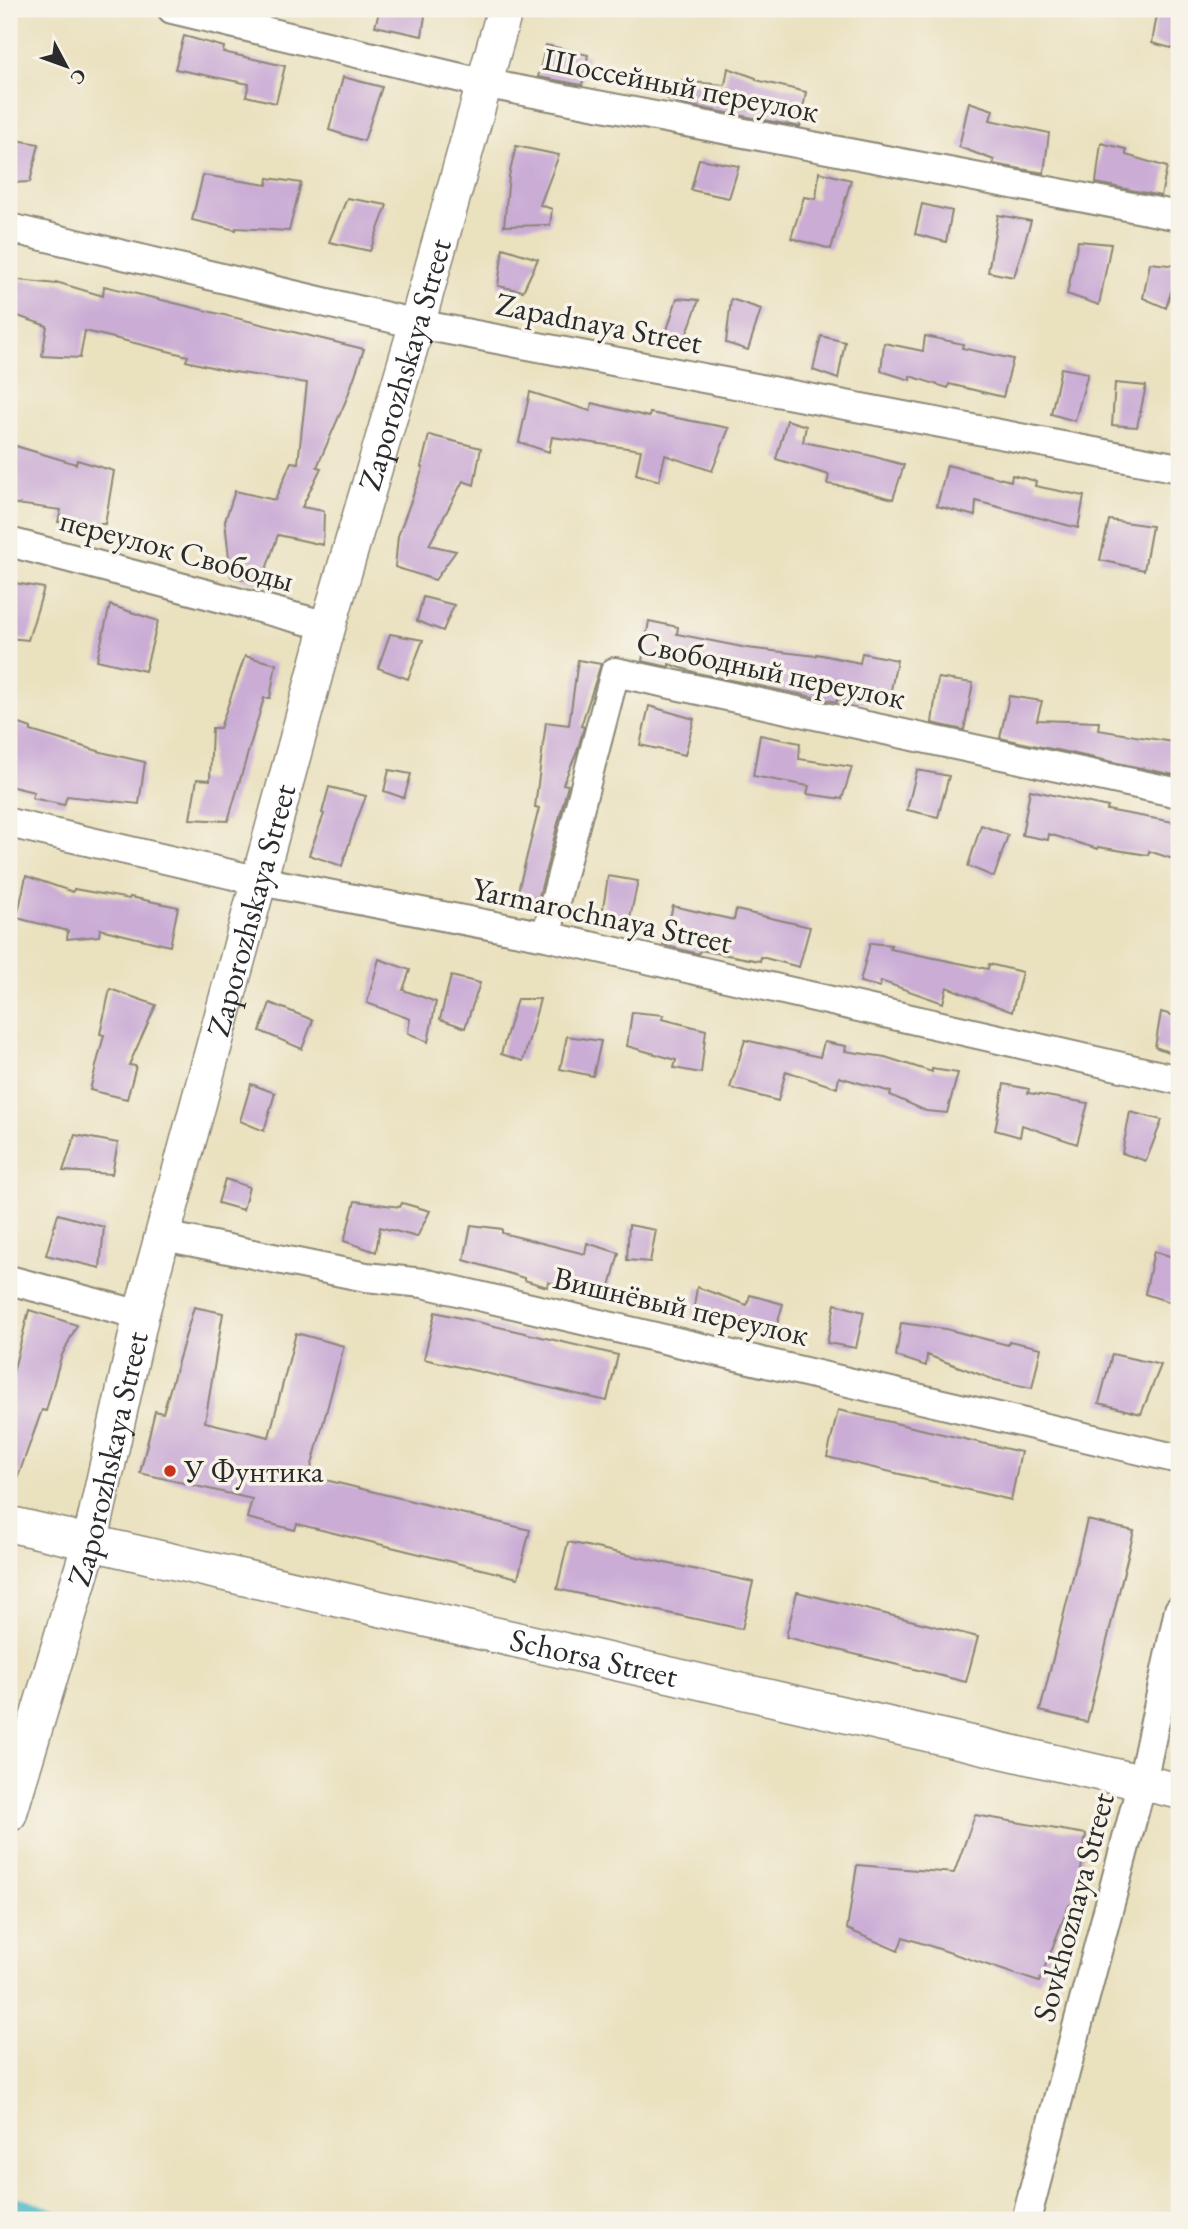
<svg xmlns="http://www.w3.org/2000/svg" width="1188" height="2229" viewBox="0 0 1188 2229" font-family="'EB Garamond',serif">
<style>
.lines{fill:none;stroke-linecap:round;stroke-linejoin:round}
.canal{stroke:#4bb7c6;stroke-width:26}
.building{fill:#caacd5}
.minor-casing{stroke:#8a8675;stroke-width:32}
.tertiary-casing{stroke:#8a8675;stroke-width:38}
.minor{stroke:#fff;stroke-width:28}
.tertiary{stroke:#fff;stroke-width:35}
.poi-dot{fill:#c8321e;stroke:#f7f3e8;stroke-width:2.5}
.labels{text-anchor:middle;stroke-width:7;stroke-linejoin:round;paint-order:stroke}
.street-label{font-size:32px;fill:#2b2b2b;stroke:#f7f3e8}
.poi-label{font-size:32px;fill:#2b2b2b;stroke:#f7f3e8;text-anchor:start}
</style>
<rect width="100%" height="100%" fill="#f7f3e8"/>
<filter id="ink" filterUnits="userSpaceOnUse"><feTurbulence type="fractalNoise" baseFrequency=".0143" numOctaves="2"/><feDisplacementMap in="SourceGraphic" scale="14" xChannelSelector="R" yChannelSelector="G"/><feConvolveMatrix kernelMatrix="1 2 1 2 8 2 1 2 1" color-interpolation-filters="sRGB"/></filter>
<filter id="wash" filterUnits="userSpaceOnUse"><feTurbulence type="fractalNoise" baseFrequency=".00686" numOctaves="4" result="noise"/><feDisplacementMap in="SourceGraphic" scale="28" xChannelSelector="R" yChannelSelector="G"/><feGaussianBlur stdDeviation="1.57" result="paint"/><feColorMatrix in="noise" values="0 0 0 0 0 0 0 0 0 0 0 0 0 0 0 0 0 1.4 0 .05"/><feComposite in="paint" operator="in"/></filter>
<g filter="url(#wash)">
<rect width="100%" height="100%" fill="#eae1bf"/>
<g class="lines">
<path class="canal" d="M9,2208L47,2220"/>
</g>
<g id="blocks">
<path class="building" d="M380,9H426L422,36L375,26Z
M1158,9L1179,12V50L1152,43Z
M184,36L224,47L223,52L285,66L276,103L246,96L249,84L175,69Z
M546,45L588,55L582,85L538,77Z
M728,68L756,78V80L806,92L800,127L686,105L668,99V80L725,85Z
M343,77L382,87L364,141L329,130Z
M969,102L993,110L990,120L1049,133L1044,173L993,164L994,160L959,147Z
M16,140L39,144L30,182L9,183V167Z
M1101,143L1126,149V155L1167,167L1161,196L1096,183Z
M516,146L559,155L540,205L552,209L550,225L504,226L509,176Z
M699,159L739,166L729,198L691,190Z
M819,172L851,180L831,249L791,238L804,197L816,199Z
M203,175L267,185L268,178L301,183L289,231L236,228V230L192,220Z
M347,198L387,205L370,251L329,242Z
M922,204L952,211L946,242L915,234Z
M998,215L1031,221L1014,277L988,272Z
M1078,241L1111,244L1099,305L1067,294Z
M503,248L538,259L523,291L498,286Z
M1150,263L1179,266L1166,308L1143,298Z
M9,279L56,284V282L103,296L104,286L364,349L347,398L317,467L321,468L302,507L324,511L323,545L278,535L261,584L231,576L225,521L235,491L275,500L291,462L298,463L307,383L228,371L186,361L188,356L85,331L80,358L42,356L47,326L9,313Z
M677,298L699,300L683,344L664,340Z
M731,299L761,309L748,350L726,343Z
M821,336L845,342L838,379L813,370Z
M925,336L963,344L962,348L1013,359L1003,397L949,384L948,388L910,376V380L881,371L884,343L923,351Z
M1061,368L1088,373L1075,421L1051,414Z
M1115,383L1146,386L1137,427L1112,425Z
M530,392L590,411L592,403L649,417L650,413L729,428L712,471L665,455L659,481L636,474L641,450L552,437L549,452L519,442Z
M787,420L806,426L803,442L868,455L904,465L893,499L852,488L827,484L829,475L776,459Z
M429,435L481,448L474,485L463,481L429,545L456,551L435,580L395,567L398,536L423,468L421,467Z
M9,444L76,464L77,460L114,471L105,524L58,522L61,510L9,503Z
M947,465L1011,481L1012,475L1036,481L1035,486L1084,496L1078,528L976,501L975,516L937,506Z
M1109,520L1152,526L1144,570L1100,560Z
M9,582L44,588L28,640L9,638Z
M423,597L454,605L443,631L417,621Z
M110,605L158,621L145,671L97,660Z
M649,621L678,627L677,634L747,648L816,656L817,654L860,663L862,653L897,660L888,705L837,699V702L697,673L669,664V667L642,661Z
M390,634L423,640L408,679L378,668Z
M245,656L276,664L270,698H264L228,821L190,819L197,779L210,780L212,728H220Z
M578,660L601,664L581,726L584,727L577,752L563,784L568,785L538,900L518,891L539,808L535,807L546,722L569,725Z
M938,678L973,683L964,730L932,723Z
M1009,696L1042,701L1037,720L1099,722L1098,730L1179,743V776L1000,738Z
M649,706L694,719L685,755L640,745Z
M9,720L31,728V731L105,753L145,762L139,804L67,796L64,805L32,798L34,792L9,786Z
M760,735L800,743L799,759L852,767L842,799L807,794L809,786L753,776Z
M389,770L411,774L404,798L384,791Z
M917,770L949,776L938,817L907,810Z
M329,787L366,796L356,822L342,866L309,855L324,814L322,813Z
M1030,790L1108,807L1107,810L1179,823V861L1149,851L1148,855L1098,847V849L1049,834L1048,840L1022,835Z
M981,825L1008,835L994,877L968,866Z
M26,876L73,892L74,889L129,899L130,897L178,907L170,946L100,929L99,936L67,939L68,931L17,918Z
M608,876L638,881L630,918L602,915Z
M673,906L734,920L736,910L810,927L799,967L761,957L760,961L700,950L699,954L663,945Z
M870,943L891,945L890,949L988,969L989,964L1022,972L1012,1012L947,987L943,1003L881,981L880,987L860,982Z
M379,959L410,970L403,990L436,1002L428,1042L408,1033L410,1019L367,1003Z
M451,976L480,983L465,1028L440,1019Z
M110,989L156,1005L129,1065L136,1066L127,1099L90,1090L104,1035L100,1034Z
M517,999H540L523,1061L501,1054Z
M270,1003L313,1020L302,1049L260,1031Z
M632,1012L664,1015L662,1019L706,1030L701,1073L674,1068L676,1060L627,1046Z
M1161,1012L1179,1017V1056L1155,1047Z
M567,1036L601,1041L593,1076L560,1069Z
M745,1040L820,1057L824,1042L846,1046L845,1051L885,1057L932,1072V1069L958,1073L947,1113L926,1111L890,1095L891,1092L839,1077L837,1088L786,1071L778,1101L730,1088Z
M251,1084L275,1093L264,1131L240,1121Z
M1004,1084L1029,1089L1028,1093L1088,1103L1077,1144L1022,1125L1020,1137L995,1130Z
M1130,1112L1162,1120L1146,1161L1122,1153Z
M75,1135L118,1143L112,1174L63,1171Z
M225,1179L249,1187L243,1210L218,1203Z
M355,1201L400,1207L402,1203L430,1211L417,1237L380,1227L376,1252L344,1241Z
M58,1214L104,1227L100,1268L46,1255Z
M471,1225L502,1229V1233L585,1254L587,1243L619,1253L606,1301L548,1282L547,1287L524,1280V1278L464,1260Z
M629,1225L656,1230L650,1262L627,1260Z
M1154,1251L1179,1259V1305L1145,1294Z
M697,1287L747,1305L750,1295L783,1304L773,1338L741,1330V1328L692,1320Z
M835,1304L864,1312L856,1348L827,1343Z
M194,1307L223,1313L205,1422L269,1437L296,1333L344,1346L309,1476L530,1530L518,1578L297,1524L295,1530L247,1518L252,1499L140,1473L155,1411L163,1413Z
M29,1310L77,1325L61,1357L46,1411L42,1410L11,1496L9,1495V1388Z
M435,1312L618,1355L607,1401L424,1359Z
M901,1323L946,1329L1008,1345L1009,1341L1041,1348L1032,1388L995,1380L927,1355L926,1366L896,1356Z
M1112,1354L1161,1365L1141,1414L1099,1403Z
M838,1410L1021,1452L1011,1500L827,1457Z
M1087,1520L1134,1531L1087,1722L1040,1711Z
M568,1542L753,1582L742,1629L557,1589Z
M797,1592L978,1637L966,1682L786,1637Z
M975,1815L1086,1834L1076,1907L1069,1905L1039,1982L903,1937L898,1951L847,1929L857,1865L954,1873Z"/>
</g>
</g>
<g filter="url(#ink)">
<use href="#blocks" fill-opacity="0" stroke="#8a8675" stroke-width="2"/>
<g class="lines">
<g class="minor-casing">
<path id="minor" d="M172,9L482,83L1179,216
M9,228L417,324L1179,468
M9,542L328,626
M9,823L260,881L546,936L1179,1080
M546,936L615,672L1179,793
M164,1236L366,1277L423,1283L1179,1459
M9,1280L141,1315
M1026,2220L1142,1782L1179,1610"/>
</g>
<g class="tertiary-casing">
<g id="tertiary">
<path id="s1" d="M9,1524L1179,1791"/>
<path id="s2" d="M9,1814L90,1543L141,1315L328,626L417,324L505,9"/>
</g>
</g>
<use href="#minor" class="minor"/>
<use href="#tertiary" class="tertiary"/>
</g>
</g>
<circle class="poi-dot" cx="170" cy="1471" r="7"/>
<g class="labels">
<g class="street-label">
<text transform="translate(681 85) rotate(11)" y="11">Шоссейный переулок</text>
<text transform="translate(599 323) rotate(11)" y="11">Zapadnaya Street</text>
<text dy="11" stroke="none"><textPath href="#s2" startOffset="1503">Zaporozhskaya Street</textPath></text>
<text transform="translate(177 550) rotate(15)" y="11">переулок Свободы</text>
<text transform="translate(771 670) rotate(12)" y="11">Свободный переулок</text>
<text dy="11" stroke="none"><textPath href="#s2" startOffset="936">Zaporozhskaya Street</textPath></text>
<text transform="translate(602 915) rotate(12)" y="11">Yarmarochnaya Street</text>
<text transform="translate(681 1306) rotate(13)" y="11">Вишнёвый переулок</text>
<text dy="11" stroke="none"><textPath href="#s2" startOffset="369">Zaporozhskaya Street</textPath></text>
<text dy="11" stroke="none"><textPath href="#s1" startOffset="600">Schorsa Street</textPath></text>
<text transform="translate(1073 1907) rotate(-75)" y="11">Sovkhoznaya Street</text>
</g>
<g class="poi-label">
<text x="184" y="1482">У Фунтика</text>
</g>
</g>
<rect width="1188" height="2229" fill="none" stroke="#f7f3e8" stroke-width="35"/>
<g transform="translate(66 66) rotate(131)" stroke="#f7f3e8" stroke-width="5" paint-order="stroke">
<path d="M0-5L12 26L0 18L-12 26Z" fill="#2b2b2b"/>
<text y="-10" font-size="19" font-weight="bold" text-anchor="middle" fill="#2b2b2b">С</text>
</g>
</svg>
